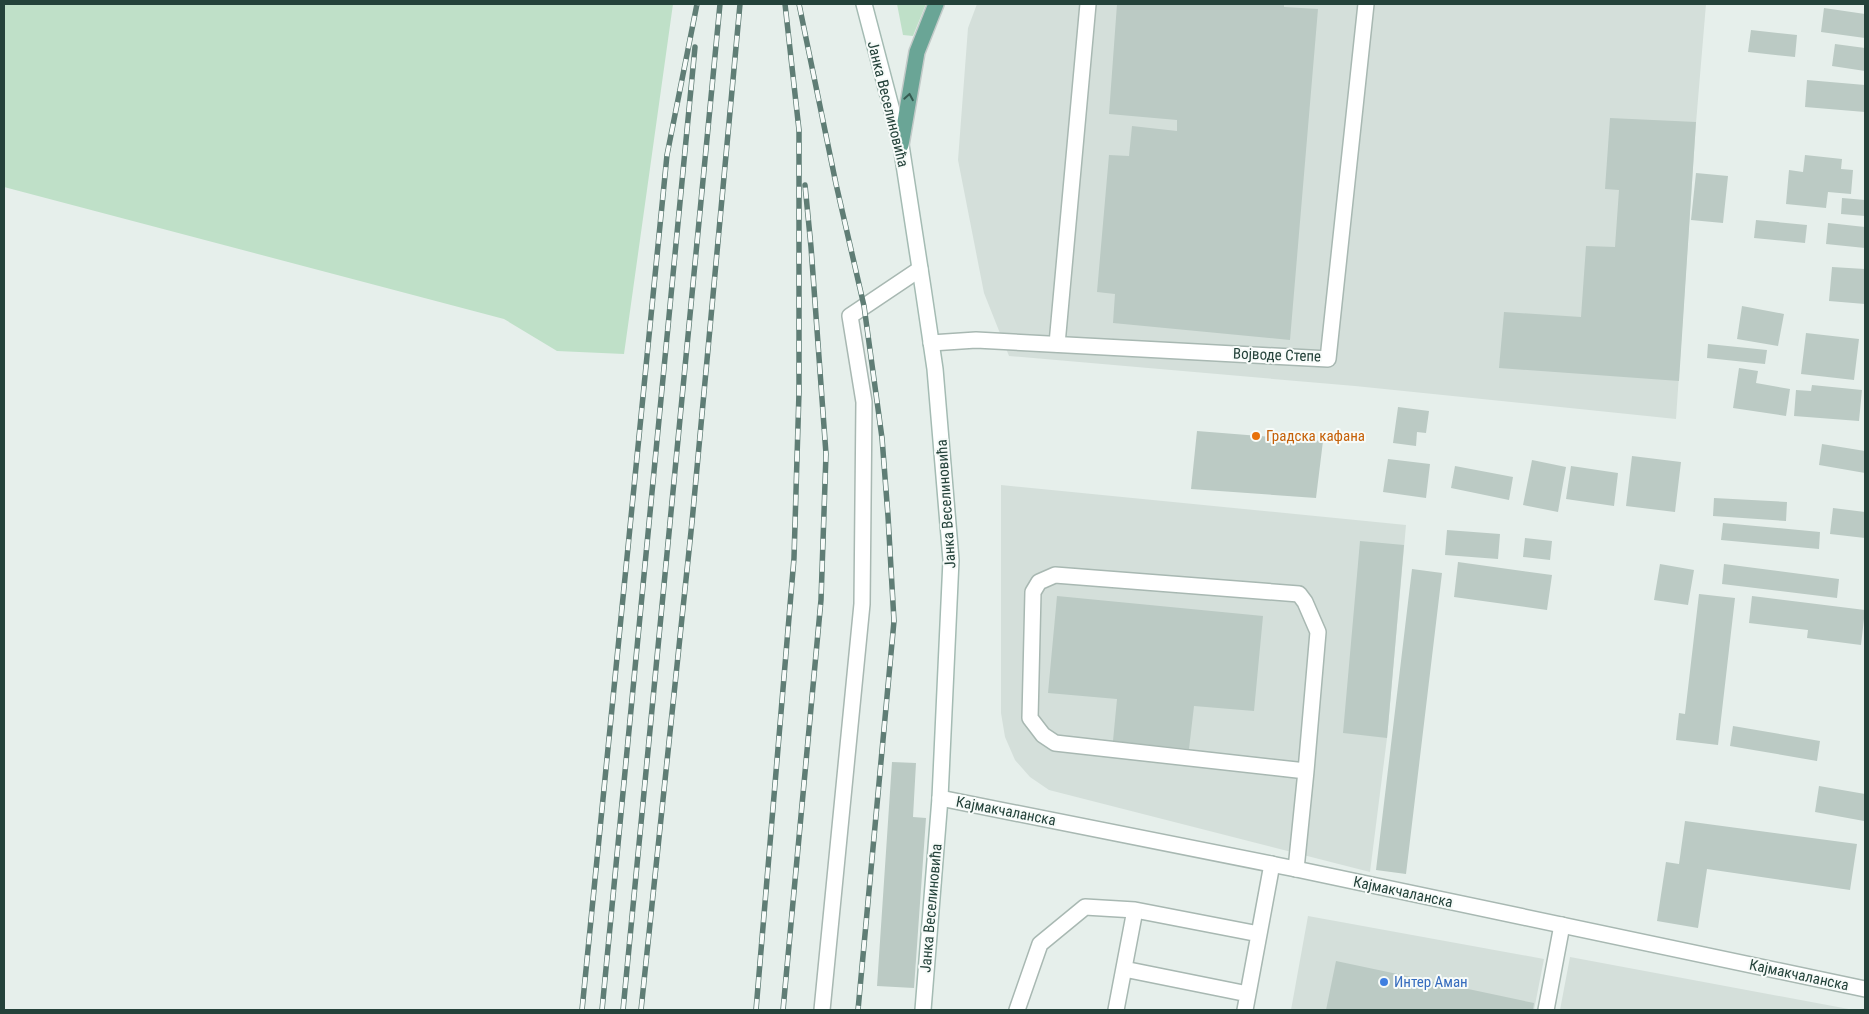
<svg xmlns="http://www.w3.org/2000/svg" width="1869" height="1014" viewBox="0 0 1869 1014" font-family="'Roboto Condensed',sans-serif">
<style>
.built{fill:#d4dfda}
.green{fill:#bfe0c8}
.building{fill:#bbcac4}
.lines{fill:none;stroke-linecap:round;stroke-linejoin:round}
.service-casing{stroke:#a8b8b2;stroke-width:18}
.minor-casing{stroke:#a8b8b2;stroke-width:18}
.tertiary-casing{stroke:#a8b8b2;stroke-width:18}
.secondary-casing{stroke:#a4bbb3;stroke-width:18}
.primary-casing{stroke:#c2cac8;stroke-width:18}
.service{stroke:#fff;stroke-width:15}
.minor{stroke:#fff;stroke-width:15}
.tertiary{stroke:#fff;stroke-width:15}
.secondary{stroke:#fff;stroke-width:15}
.primary{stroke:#6aa596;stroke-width:15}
.rail-casing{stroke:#5f7d75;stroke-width:5.5}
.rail{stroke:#f7fbf9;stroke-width:4;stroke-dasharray:11;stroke-linecap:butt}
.oneway{stroke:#365b51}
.food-dot{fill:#e8710a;stroke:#f7fbf9;stroke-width:2}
.shop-dot{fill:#3f7fe0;stroke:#f7fbf9;stroke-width:2}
.labels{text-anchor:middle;stroke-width:4;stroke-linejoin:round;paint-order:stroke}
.street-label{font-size:15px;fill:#24423a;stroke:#f7fbf9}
.food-label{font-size:15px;fill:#c56008;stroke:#f7fbf9;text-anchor:start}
.shop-label{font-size:15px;fill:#366cbe;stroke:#f7fbf9;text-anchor:start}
</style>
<rect width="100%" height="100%" fill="#e6efeb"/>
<path class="built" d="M977,4H1706L1696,123L1676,419L1355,386L1009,356L984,293L958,160L968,28Z
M1001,485L1406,525L1387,738L1370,872L1049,790L1030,777L1015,760L1005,737L1001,713Z
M1308,916L1544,959L1534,1010H1291Z
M1570,957L1854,1010H1560Z"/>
<path class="green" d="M4,4H673L624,354L557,351L504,319L4,187Z
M897,4H926L913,36L903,35Z"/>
<path class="building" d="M1117,4H1284V7L1318,9L1290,340L1113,323L1115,294L1097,292L1109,155L1129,156L1132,126L1177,131V120L1109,114Z
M1824,8L1865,14V38L1821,32Z
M1751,30L1797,35L1795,57L1748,52Z
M1835,44L1865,48V71L1832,66Z
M1807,80L1865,85V112L1805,107Z
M1610,118L1696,122L1679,381L1499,368L1504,312L1581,317L1586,246L1615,247L1619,190L1605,189Z
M1805,155L1842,159L1841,169L1853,170L1851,194L1828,192L1826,208L1786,204L1789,170L1803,172Z
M1696,173L1728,176L1723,223L1691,220Z
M1842,198L1865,200V216L1841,214Z
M1756,220L1807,225L1805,243L1754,238Z
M1828,223L1865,227V248L1826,244Z
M1832,267L1865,269V304L1829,301Z
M1742,306L1784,314L1778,346L1737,339Z
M1806,333L1859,339L1854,380L1801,374Z
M1708,344L1767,350L1765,364L1707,358Z
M1739,368L1758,371L1756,383L1790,389L1786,416L1733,408Z
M1812,385L1862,390L1859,421L1794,416L1796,390L1811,391Z
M1398,407L1429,411L1426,433L1417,432L1416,446L1393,443Z
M1197,431L1323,441L1316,498L1191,489Z
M1822,444L1865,451V473L1819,465Z
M1632,456L1681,462L1675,512L1626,506Z
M1388,459L1430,464L1426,498L1383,492Z
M1532,460L1566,467L1558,512L1523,505Z
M1455,466L1513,477L1509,500L1451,488Z
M1571,466L1618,473L1614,506L1566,499Z
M1714,498L1787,502L1786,521L1713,516Z
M1833,508L1865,512V538L1830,534Z
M1723,523L1820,532L1819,549L1721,540Z
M1447,530L1500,534L1498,559L1445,555Z
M1525,538L1552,541L1550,560L1523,557Z
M1360,541L1404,545L1387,738L1343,733Z
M1458,562L1552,575L1547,610L1454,597Z
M1660,564L1694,570L1688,605L1654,600Z
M1724,564L1839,579L1837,598L1722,584Z
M1412,569L1442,573L1406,874L1376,870Z
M1699,594L1735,598L1718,745L1676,740L1679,713L1685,714Z
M1057,596L1263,616L1254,711L1194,706L1189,749L1113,741L1117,699L1048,693Z
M1752,596L1865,610L1861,645L1807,638L1808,630L1749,623Z
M1733,726L1820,741L1817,761L1730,746Z
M892,762L916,763L913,817L926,818L914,988L877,986Z
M1819,786L1865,794L1864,821L1815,812Z
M1685,821L1857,844L1850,890L1707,869L1698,928L1657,921L1666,862L1679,864Z
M1336,961L1534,1003L1533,1010H1326Z"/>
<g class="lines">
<g class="service-casing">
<path id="service" d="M1057,344L1088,4
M1296,869L1306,771L1055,743L1043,735L1030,718L1033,592L1039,582L1055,575L1299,594L1305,602L1318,632L1306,771
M1124,969L1248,994
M822,1010L862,604L864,402L850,316L920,269
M1017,1010L1040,944L1085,907L1135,910
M1116,1010L1135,910L1259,934
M1245,1010L1272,864
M1546,1010L1562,925"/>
</g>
<g class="minor-casing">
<path id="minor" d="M931,343L976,340L1328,359L1366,4"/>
</g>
<g class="tertiary-casing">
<path id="tertiary" d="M940,798L1296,869L1865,989"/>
</g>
<g class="secondary-casing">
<path id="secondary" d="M864,4L901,145L923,288L935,369L951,560L940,798L923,1010"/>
</g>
<g class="primary-casing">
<path id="primary" d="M901,145L917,52L936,4"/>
</g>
<use href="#service" class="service"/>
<use href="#minor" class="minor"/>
<use href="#tertiary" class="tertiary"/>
<use href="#secondary" class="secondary"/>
<use href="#primary" class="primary"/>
<g class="rail-casing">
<path id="rail" d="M799,4L836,184L864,306L882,438L888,516L894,621L858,1010
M582,1010L667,155L697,4
M602,1010L695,47
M623,1010L720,4
M641,1010L692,522L740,4
M756,1010L794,558L799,392V130L785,4
M783,1010L821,600L826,454L811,247L805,185"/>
</g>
<use href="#rail" class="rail"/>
</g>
<defs><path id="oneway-chevron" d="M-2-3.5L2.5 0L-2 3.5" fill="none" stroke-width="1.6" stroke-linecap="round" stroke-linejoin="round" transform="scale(1.25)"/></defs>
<use class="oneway" href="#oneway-chevron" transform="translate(909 97) rotate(-80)"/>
<circle class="food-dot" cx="1256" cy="436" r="5"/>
<circle class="shop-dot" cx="1384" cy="982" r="5"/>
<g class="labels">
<g class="street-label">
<text transform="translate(888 104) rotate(76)" y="5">Јанка Веселиновића</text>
<text transform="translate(1277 355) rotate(2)" y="5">Војводе Степе</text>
<text transform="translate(946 504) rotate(-94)" y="5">Јанка Веселиновића</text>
<text transform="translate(1006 811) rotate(11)" y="5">Кајмакчаланска</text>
<text transform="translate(1403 892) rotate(12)" y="5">Кајмакчаланска</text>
<text transform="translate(931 908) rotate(-85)" y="5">Јанка Веселиновића</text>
<text transform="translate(1799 975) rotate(12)" y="5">Кајмакчаланска</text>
</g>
<g class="food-label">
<text x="1266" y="441">Градска кафана</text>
</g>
<g class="shop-label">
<text x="1394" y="987">Интер Аман</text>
</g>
</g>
<rect width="1869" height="1014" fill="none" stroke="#24423a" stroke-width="10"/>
</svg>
